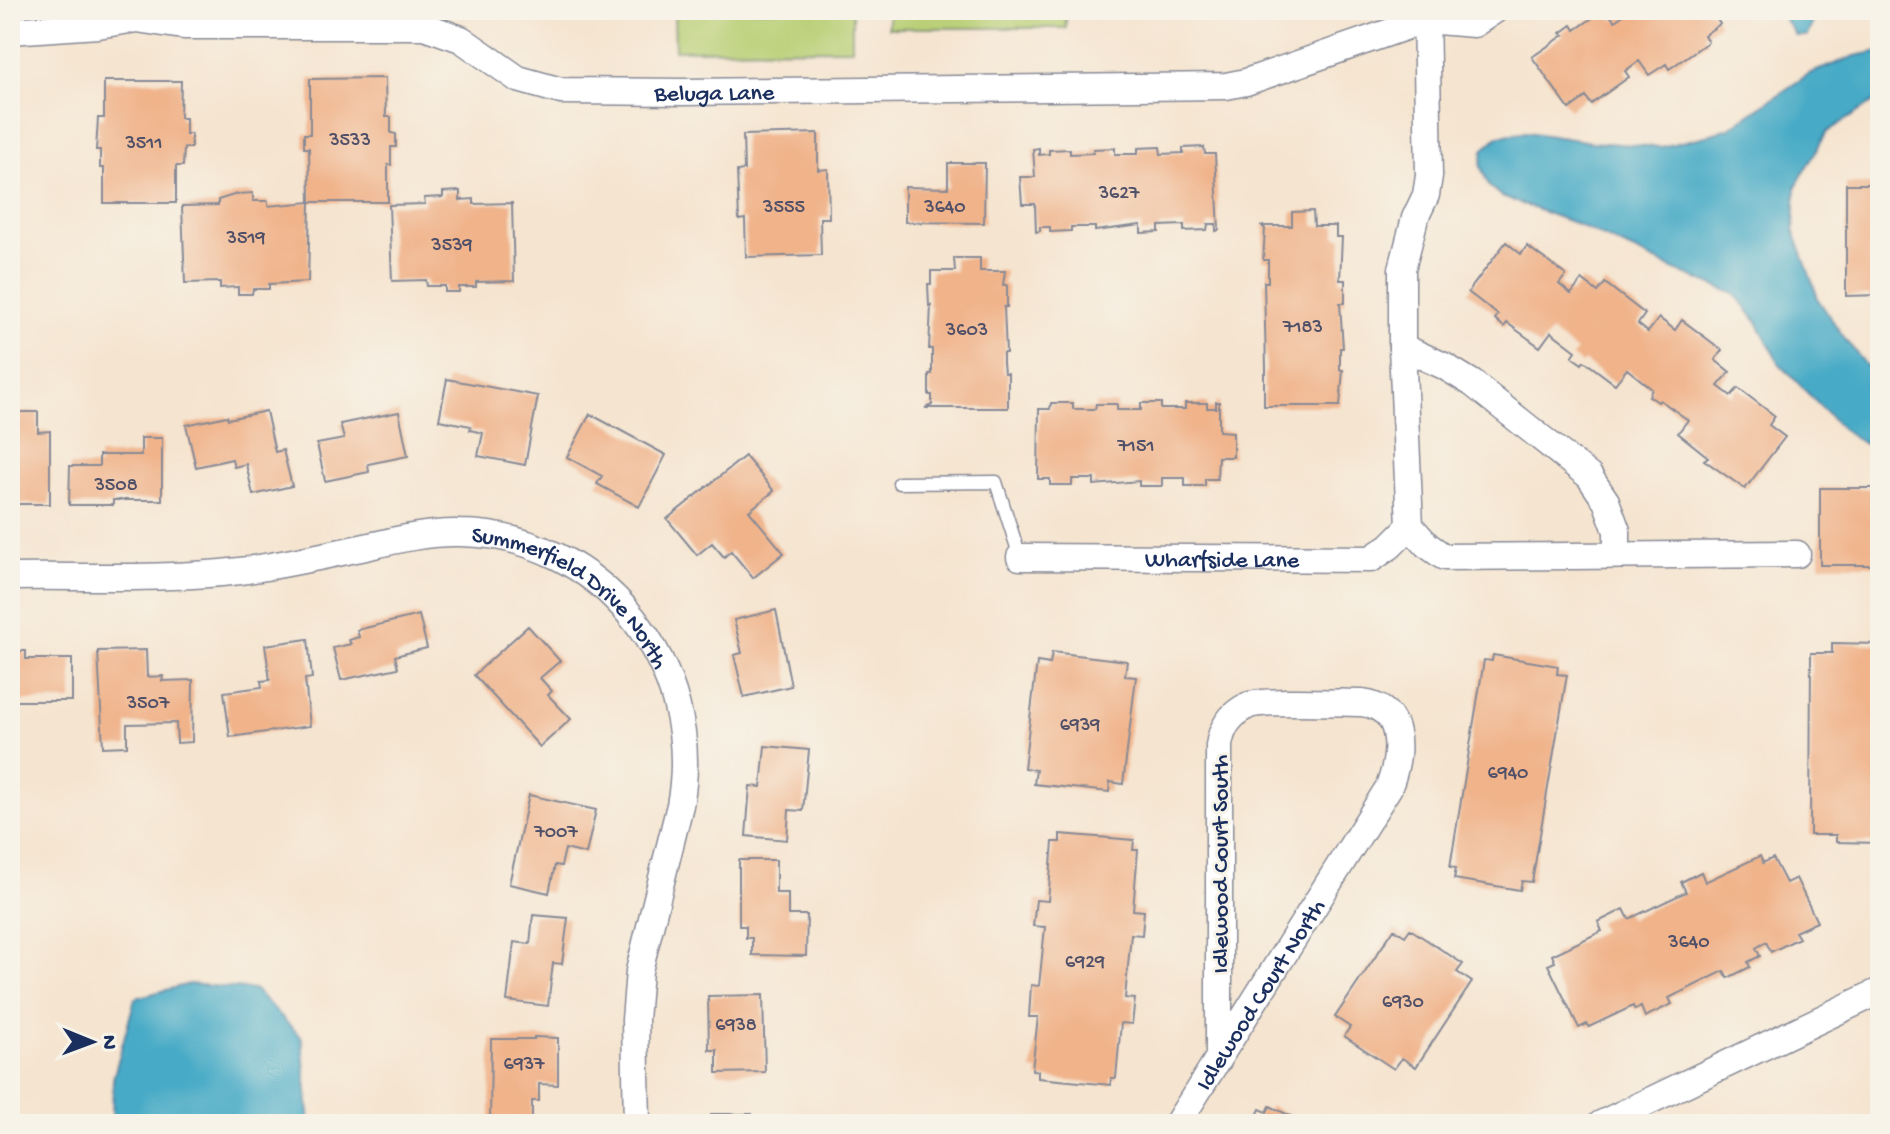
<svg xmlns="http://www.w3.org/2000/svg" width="1890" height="1134" viewBox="0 0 1890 1134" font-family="'Gochi Hand',sans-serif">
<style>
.green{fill:#b7ce72;stroke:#697e68;stroke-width:2}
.water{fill:#46aac6;stroke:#306c92;stroke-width:2}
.building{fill:#f0b38a}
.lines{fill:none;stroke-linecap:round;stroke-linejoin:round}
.lane-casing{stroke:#888a96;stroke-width:15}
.street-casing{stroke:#888a96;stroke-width:29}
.lane{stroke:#fff;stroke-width:12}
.street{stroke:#fff;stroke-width:26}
.labels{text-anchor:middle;stroke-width:6;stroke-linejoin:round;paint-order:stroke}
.number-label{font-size:20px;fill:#505069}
.street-label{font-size:24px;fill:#1b2f5e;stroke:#f7f3e8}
</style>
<rect width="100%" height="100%" fill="#f7f3e8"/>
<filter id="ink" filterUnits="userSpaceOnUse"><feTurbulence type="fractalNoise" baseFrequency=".0125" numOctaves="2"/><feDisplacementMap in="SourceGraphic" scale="16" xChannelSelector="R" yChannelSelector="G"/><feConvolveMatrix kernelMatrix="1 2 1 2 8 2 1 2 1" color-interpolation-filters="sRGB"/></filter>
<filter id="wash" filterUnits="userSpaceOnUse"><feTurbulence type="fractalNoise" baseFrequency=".006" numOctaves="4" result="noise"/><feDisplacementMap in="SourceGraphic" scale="32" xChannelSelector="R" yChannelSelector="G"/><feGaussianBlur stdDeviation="1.8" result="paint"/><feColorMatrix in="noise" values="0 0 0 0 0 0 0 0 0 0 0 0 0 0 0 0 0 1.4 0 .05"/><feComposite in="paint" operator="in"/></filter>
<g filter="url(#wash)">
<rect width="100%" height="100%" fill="#f5e4cf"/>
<path class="green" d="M674,10H852V49L675,50Z
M888,10H1066V28H888Z"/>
<path class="water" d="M1778,10H1818L1807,36H1796Z
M1880,51V98L1827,132L1796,186L1794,231L1819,301L1848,343L1880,382V452L1872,449L1841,428L1779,363L1756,320L1735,294L1684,274L1574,223L1502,197L1489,186L1481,167L1483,150L1499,136L1526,132L1591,142L1661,147L1706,136L1729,128L1809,74L1855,56Z
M189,984L255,990L302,1038L310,1124H112L113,1079L135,998Z"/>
<g id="blocks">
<path class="building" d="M1604,10L1615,21L1630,10H1710L1720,24L1704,35L1708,42L1669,69L1666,64L1649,75L1639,61L1625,71L1629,77L1591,104L1586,97L1569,109L1532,57L1564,35L1561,33L1572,25L1575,30Z
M385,78L386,117H391V133L396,134V147H391V165H388V202H310L309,148H304V134H310V79Z
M104,81H181L180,118H186V134H191V148H184L183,166H176V203H104V168H100V150H96L98,118H104Z
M818,133V170L828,169L829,218H820L821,255L746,257L745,219L739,220L737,171L744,170L743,135Z
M1160,147L1161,154L1183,153V148L1204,147L1205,154H1215L1219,230L1216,231V224H1208L1207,230L1184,231V225L1159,226V232L1141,233V225L1095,231V227H1071V231L1050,232V227H1040V231L1036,232L1035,204H1022L1020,177H1035L1033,149L1039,148V155L1049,154V150L1070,149V154L1093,153V149L1115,148V154H1138V148Z
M948,163H985L984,223L905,222V187L948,188Z
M1846,184H1880V295L1846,296Z
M460,191V200L474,199V204L512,203L514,281L476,282V287H459V292H445V286H427L426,280L392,281L389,205L425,204L424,198L443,197V192Z
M253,193V201H268V206L310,202L308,282L269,284V289H253L252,294H238V287L220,288V282L185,283L182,206L218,205V200L237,194Z
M1313,211L1314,226H1336V237H1342L1340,280H1345V303H1340L1343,348H1340V370H1343L1340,406H1264V373H1266V368L1264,282H1268V260H1263L1265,229L1262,226H1292V212Z
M1506,242L1521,254L1527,246L1566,275L1559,284L1571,294L1582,280L1598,292L1605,283L1645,314L1638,324L1648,332L1659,318L1675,330L1682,320L1722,350L1715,360L1730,372L1718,386L1731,396L1738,388L1775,416L1769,425L1785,437L1745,489L1704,460L1708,457L1678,433L1688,420L1660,400L1658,402L1649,396L1652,389L1627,369L1615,384L1584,361L1582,364L1572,357L1576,351L1551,332L1540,347L1507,323L1504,327L1495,319L1498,315L1468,292Z
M954,258H980V271H1005L1003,285H1007V307H1004L1006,353H1003V363L1004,373H1008V408H925L932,405V395H929V374H932V349H929L931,305L929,306L928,284H931V271H955Z
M447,379L538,396L525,465L478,456L483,433L470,430L471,426L439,420Z
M1216,402H1219V431L1233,432V457H1218L1217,479H1205V486H1185V478H1162V486H1139V481L1094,485V479H1072V485H1050V479H1038L1039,409H1050L1051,403H1073V409H1095L1096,404H1117V410H1141V403H1161V409H1185V403H1207V408H1216Z
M266,411L275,452L283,450L292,486L253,495L246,464L234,467L232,459L196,467L186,425L227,416L228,419Z
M10,412H38V432L50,431V504H10Z
M399,412L408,456L368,464L369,472L325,481L317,444L344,439L340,424Z
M590,414L666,455L639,507L597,484L602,476L567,457Z
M141,438H162V500H113V505H69L70,466H99V455H141Z
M745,456L774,491L749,511L784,553L753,578L731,551L724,557L712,543L697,555L667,519Z
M1820,488H1880V565H1820Z
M776,610L791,686L744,697L734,655L742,653L734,620Z
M419,615L427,648L395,656L398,668L341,680L333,648L351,644L349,640L359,637L357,630Z
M528,626L560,661L540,678L552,691L548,695L571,719L540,747L474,675Z
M308,639L312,678L305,679L310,726L230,737L224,692L262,687L261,681L270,680L265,645Z
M1832,643L1880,644V843L1836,842V835H1810L1811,653H1832Z
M146,650L147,677L163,676L162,681L193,680L192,742L177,743L176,723L127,724V746L103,747L98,651Z
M10,651H26V659H72V701H10Z
M1052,652L1127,661L1125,676L1136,677L1123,784L1110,782L1109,792L1034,784L1036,770L1024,768L1037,662L1050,664Z
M1493,655L1558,666L1557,674L1567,675L1532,882L1522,881L1520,890L1454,879L1456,868L1450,867L1484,660L1492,661Z
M765,746L809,750L803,811L789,810L787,840L746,836L750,786L761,787Z
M529,795L596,810L586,854L565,849L561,866L555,865L549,893L509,884Z
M1060,834L1134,840L1133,850H1138L1133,910L1144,911L1142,935L1131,934L1125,998L1135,999L1132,1024L1121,1023L1116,1078H1111V1085L1038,1078V1071L1032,1070L1038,1017H1029L1031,985L1039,986L1045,927L1033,926L1036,900L1048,901L1053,842H1060Z
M1760,856L1763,863L1773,858L1786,883L1796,878L1817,922L1795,932L1799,938L1771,952L1766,942L1756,948L1760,956L1748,962L1750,967L1728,978L1724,971L1669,998L1672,1004L1645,1017L1641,1007L1635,1010L1633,1006L1589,1027L1587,1024L1579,1028L1548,965L1555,962L1552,955L1602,931L1598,922L1624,909L1629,919L1686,892L1681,882L1701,872L1705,882Z
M739,860H776V893H788V915H807L806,956L752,955V938H746V926H739Z
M533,915L568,918L562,964L553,963L548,1006L507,1001L514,942L530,944Z
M1394,929L1405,936L1410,929L1463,964L1457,972L1472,982L1416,1067L1402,1058L1394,1069L1344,1036L1350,1027L1335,1017Z
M763,995L765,1072L717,1073V1050H709L708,996Z
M534,1037L558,1038V1085L539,1084V1101H532V1124H490L491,1039H534Z
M1270,1106L1307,1124H1253L1260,1109L1267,1112Z
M711,1114H752V1124H711Z"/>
</g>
</g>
<g filter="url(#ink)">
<use href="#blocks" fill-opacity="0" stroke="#888a96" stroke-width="2"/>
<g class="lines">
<g class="lane-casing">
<path id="lane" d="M899,483L996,482L1020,557"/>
</g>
<g class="street-casing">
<g id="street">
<path d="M1426,10L1429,176L1426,195L1415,218L1402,269V347L1444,366L1472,383L1589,476L1606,501L1617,531V555"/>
<path id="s1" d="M10,31L98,25L137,19L183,26H424L461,39L518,79L561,91L683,92L1226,86L1246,82L1425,20L1474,24L1495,10"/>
<path d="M1402,347L1410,526L1427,545L1444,557L1797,554"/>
<path id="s2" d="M1020,557L1371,559L1390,546L1410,526"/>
<path id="s3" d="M10,577C86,576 164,580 240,571C284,565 327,555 370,546C400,539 429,532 460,533C601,534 706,667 680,805L639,971L635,1020L637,1124"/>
<path id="s4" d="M1177,1124C1248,1012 1319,900 1389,787C1401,755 1406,708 1362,703C1340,703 1262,699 1247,706C1231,714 1221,728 1219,746V1059"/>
<path d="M1601,1124L1880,991"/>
</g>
</g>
<use href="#lane" class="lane"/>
<use href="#street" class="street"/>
</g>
</g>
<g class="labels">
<g class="number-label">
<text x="350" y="145">3533</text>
<text x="144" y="148">3511</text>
<text x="1119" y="198">3627</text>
<text x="784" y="212">3555</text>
<text x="945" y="212">3640</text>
<text x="246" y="243">3519</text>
<text x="452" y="250">3539</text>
<text x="1303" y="332">7183</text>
<text x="967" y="335">3603</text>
<text x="1136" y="451">7151</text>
<text x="116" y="490">3508</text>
<text x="148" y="708">3507</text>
<text x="1080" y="730">6939</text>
<text x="1508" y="778">6940</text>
<text x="556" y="837">7007</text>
<text x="1689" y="947">3640</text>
<text x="1085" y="967">6929</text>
<text x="1403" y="1007">6930</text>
<text x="736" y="1030">6938</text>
<text x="524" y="1069">6937</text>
</g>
<g class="street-label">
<text dy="8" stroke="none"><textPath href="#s1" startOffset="722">Beluga Lane</textPath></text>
<text dy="8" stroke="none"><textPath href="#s2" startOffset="202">Wharfside Lane</textPath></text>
<text dy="8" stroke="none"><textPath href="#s3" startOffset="588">Summerfield Drive North</textPath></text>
<text transform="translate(1219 864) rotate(-90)" y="8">Idlewood Court South</text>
<text dy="8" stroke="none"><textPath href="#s4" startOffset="154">Idlewood Court North</textPath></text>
</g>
</g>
<rect width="1890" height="1134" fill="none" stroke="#f7f3e8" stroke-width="40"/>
<g transform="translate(92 1042) rotate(91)" stroke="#f7f3e8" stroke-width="6" paint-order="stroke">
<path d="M0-6L14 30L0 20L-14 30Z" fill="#1b2f5e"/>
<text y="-12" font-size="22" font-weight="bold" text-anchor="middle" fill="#1b2f5e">N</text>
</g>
</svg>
